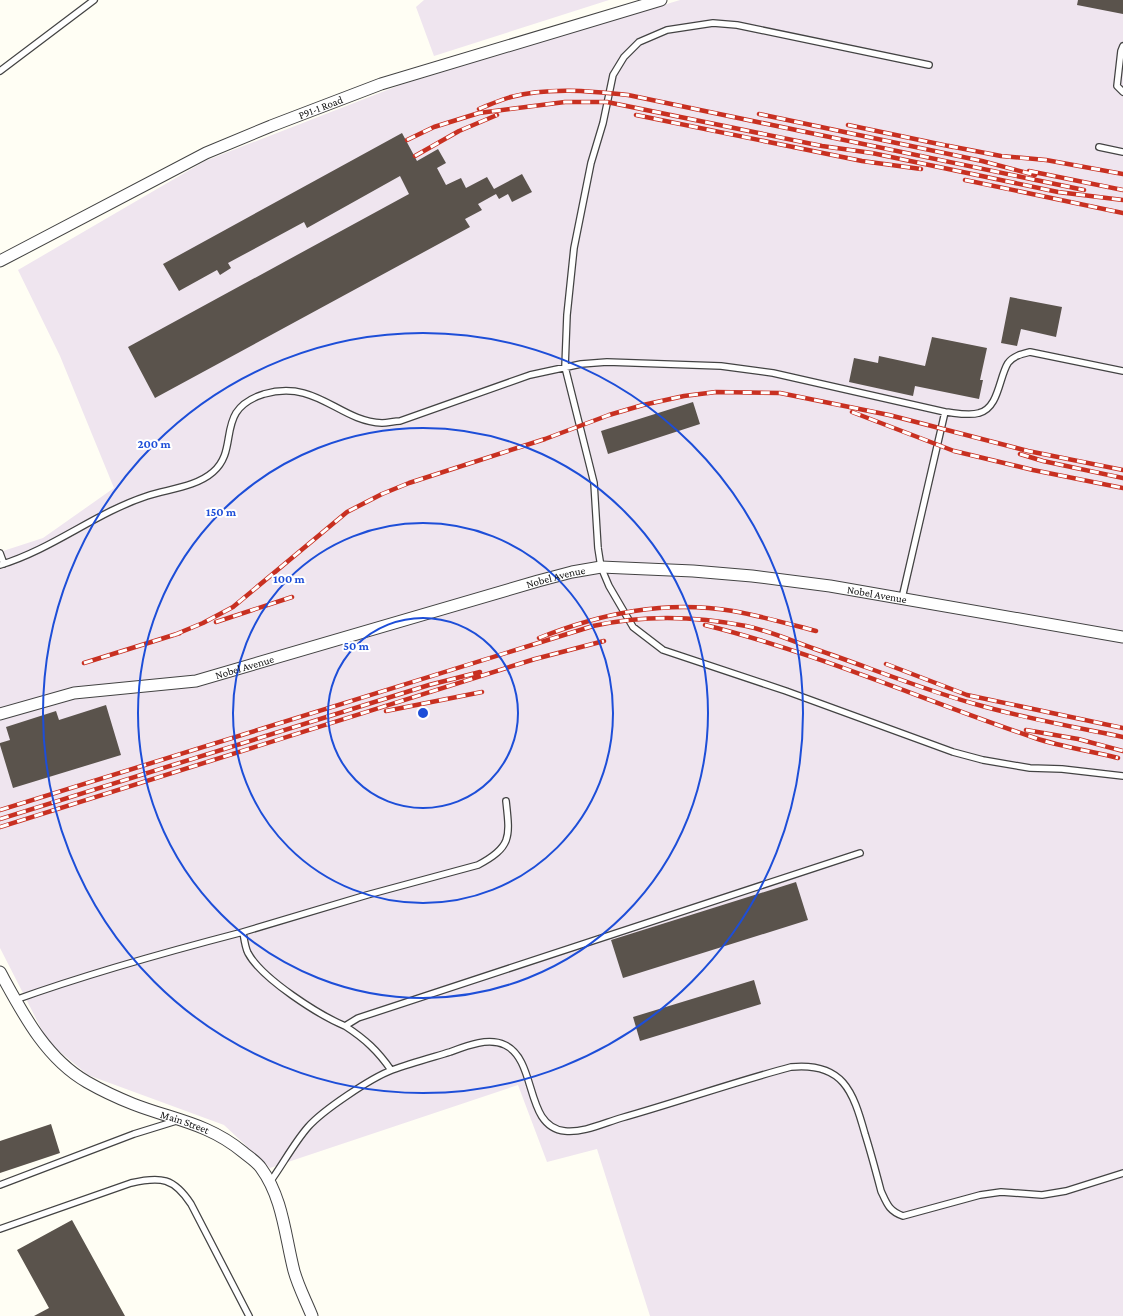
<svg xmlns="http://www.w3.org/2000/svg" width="1123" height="1316" viewBox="0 0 1123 1316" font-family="'Crimson Pro',serif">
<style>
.industrial{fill:#efe5ef}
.building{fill:#5a534c}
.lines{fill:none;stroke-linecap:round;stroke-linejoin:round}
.service-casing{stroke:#434343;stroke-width:8}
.minor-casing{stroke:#434343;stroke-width:13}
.service{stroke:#fff;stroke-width:5.5}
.minor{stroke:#fff;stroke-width:11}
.rail-casing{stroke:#c83021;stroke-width:4.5}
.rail{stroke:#fff;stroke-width:3;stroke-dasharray:9;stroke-linecap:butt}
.ring{fill:none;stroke:#1d4ed8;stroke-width:2}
.labels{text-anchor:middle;stroke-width:4;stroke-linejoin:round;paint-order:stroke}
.street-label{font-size:11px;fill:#101010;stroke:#fff}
.centre{fill:#1d4ed8;stroke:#fff;stroke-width:2}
.ring-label{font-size:12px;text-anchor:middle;font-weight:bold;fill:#1d4ed8;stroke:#fff;stroke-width:4;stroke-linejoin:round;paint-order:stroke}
</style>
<rect width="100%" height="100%" fill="#fffef4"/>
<path class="industrial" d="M424,0H609L434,56L416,7Z
M680,0H1123V1316H650L597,1149L547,1162L518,1085L270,1168L224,1125L88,1075L48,1042L0,948V552L43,538L114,488L60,356L18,270L205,161L400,85Z"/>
<path class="building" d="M1078,0H1123V14L1077,5Z
M402,133L417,161L438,149L446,163L437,168L446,185L461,178L466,188L487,177L494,189L522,174L532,192L512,202L508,194L499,199L496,194L478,204L482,210L465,219L470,227L155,398L128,347L409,194L400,176L307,228L304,222L228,263L231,268L220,275L217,270L179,291L163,264Z
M1010,297L1062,307L1056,337L1021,329L1017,346L1001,343Z
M932,337L987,348L980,380H983L979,399L915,386L913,396L849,382L854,358L878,363L879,356L925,366Z
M693,402L700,424L608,454L601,431Z
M106,705L121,755L13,788L0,745V743L10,740L6,727L56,711L59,720Z
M796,882L808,920L623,978L611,940Z
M754,980L761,1004L640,1041L633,1017Z
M51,1124L60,1153L0,1173V1141Z
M72,1220L125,1316H34L49,1308L17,1250Z"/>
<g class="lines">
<g class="service-casing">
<path id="service" d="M1123,46L1121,51L1117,86L1123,92
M929,65L737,25L713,23L667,30L639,42L624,57L613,75L603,123L591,163L574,248L567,315L565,367L594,483L598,548L601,567L609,586L633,627L663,650L786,691L953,752L983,760L1030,768L1062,769L1123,776
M0,71L94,0
M1099,147L1123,152
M0,553L4,564
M0,565C53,549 95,513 147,496C168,489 196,487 213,472C241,448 213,410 264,394C317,379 338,421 382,423C388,423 394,421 400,421L530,375L581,364L607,362L721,366L773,373L945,412C956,413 969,416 979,413C999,408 999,377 1008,363C1013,356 1022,354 1030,352L1123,371
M902,598L945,412
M243,932L367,895L478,865C512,847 510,837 506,801
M15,1000C90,973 166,952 243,932C244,938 245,947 248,953C262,979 319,1015 345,1026L358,1018L860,853
M345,1026C365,1039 378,1051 391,1070
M270,1182C283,1164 294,1143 308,1127C323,1110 371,1078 392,1070C411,1063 430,1058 450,1052C466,1046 488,1037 505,1045C538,1061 524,1127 565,1131C583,1133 604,1123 621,1118C678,1102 734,1082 791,1067C843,1062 853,1091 865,1134C871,1153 876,1172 881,1191C887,1204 889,1211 903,1216L980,1195L1001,1192L1042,1195L1066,1191L1123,1173
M0,1185L134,1134L176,1121
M0,1229L131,1183C161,1176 174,1178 191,1204L249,1316"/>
</g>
<g class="minor-casing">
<g id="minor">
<path id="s1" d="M0,261L206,153L271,126L381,84L661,0"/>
<path id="s2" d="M0,714L74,693L196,681L538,581L572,572L601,567L693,571L752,576L830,586L1123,637"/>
<path id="s3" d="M0,972C22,1012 45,1058 87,1082C101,1090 118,1098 133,1104C174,1120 208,1123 243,1152C249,1157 257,1162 261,1168C283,1198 285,1236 294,1271C298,1286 306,1301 312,1316"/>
</g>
</g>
<use href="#service" class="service"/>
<use href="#minor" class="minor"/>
<g class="rail-casing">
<path id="rail" d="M479,109C489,105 500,100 511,97C549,87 590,91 628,95L1084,190
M759,114L982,161L1035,175
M636,115L862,161L921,169
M848,125L953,147
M407,140L434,127L479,113L565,102H607L822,146L872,153L1058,192L1123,200
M949,146L1001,156L1046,160L1123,174
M415,156L459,131L497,115
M1029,171L1123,190
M965,180L1123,213
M852,412L954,451L1033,470L1123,488
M1020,454L1043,461L1123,478
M216,622L292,597
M705,625C818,653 925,701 1035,738C1062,747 1091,751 1118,758
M174,635L203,623L233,607L347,512L382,494L409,483L545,439L609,415L643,405L684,396L716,392L780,393L889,415L1028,451L1123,470
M539,638C602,613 665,600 733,611C761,616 789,624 816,631
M84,663L180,633
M886,664L967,695L1123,728
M386,711L482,692
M1026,730L1078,739L1123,751
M0,810L593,626C642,615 696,616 746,626C770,631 792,641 815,649C868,667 921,689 975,704C1023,718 1074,727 1123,737
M0,819L429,685L480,672
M0,827L535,659L604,641"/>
</g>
<use href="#rail" class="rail"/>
</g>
<g class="ring">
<circle cx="423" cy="713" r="95"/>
<circle cx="423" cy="713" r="190"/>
<circle cx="423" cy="713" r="285"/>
<circle cx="423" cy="713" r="380"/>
</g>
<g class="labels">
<g class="street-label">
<text dy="4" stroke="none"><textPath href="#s1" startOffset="356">P91-1 Road</textPath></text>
<text dy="4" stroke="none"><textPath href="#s2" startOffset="574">Nobel Avenue</textPath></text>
<text dy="4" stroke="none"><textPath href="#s2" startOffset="898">Nobel Avenue</textPath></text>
<text dy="4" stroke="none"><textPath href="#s2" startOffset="250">Nobel Avenue</textPath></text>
<text dy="4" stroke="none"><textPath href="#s3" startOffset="248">Main Street</textPath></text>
</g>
</g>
<circle cx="423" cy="713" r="6" class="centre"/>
<g class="ring-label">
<text x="154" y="448">200 m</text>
<text x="221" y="516">150 m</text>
<text x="289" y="583">100 m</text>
<text x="356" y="650">50 m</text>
</g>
</svg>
